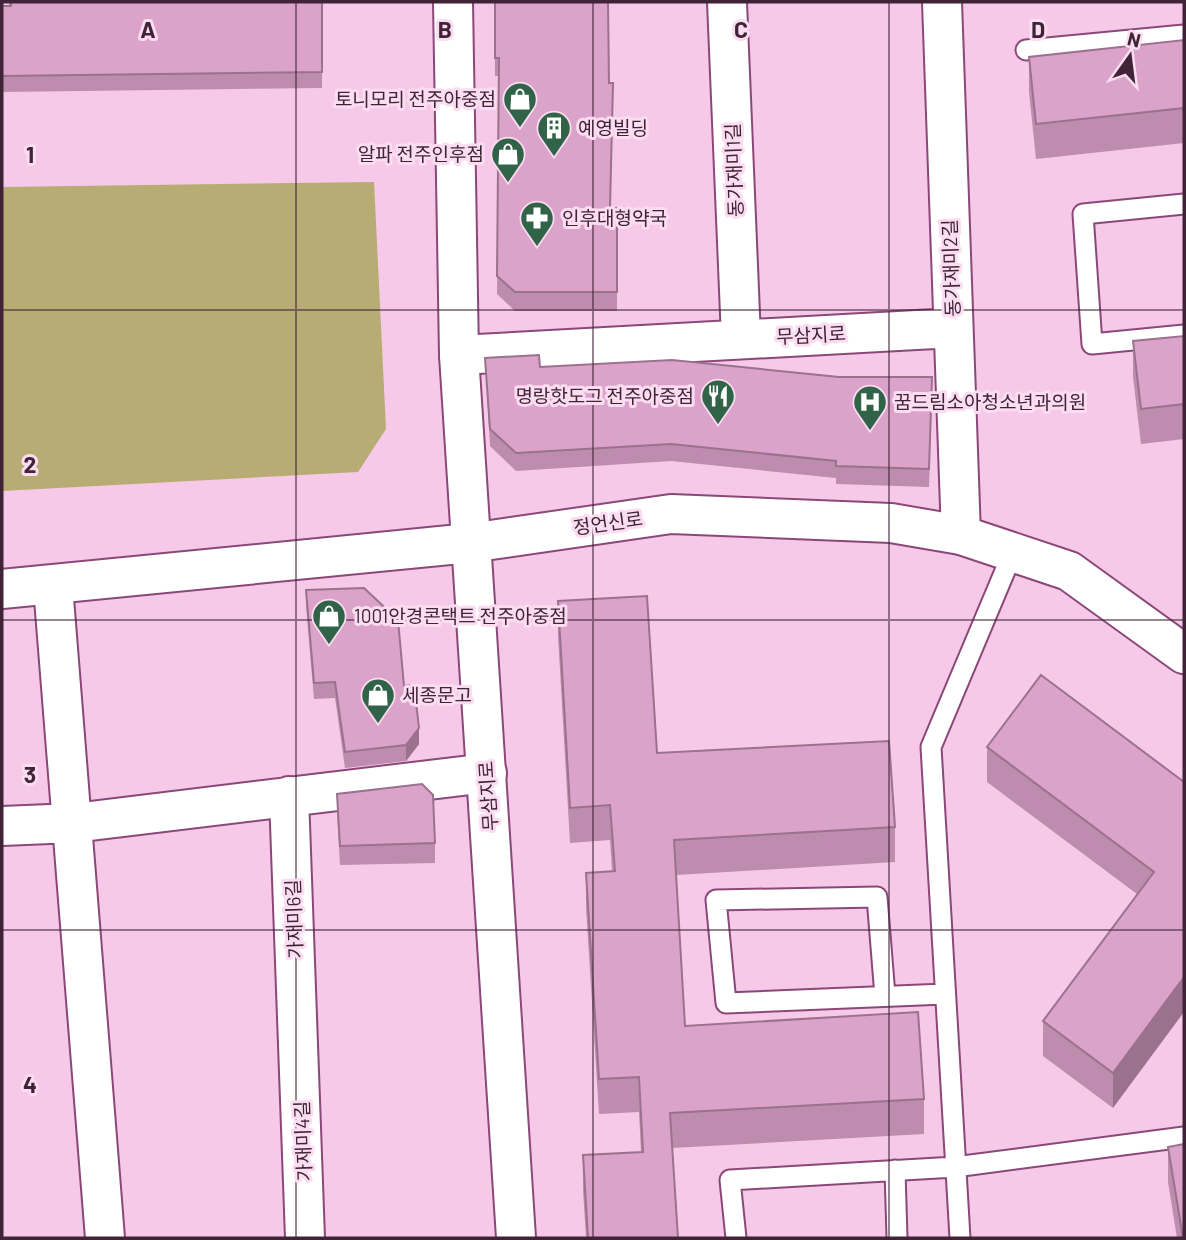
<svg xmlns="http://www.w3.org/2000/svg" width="1186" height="1240" viewBox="0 0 1186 1240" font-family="Barlow,'Noto Sans KR',sans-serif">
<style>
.green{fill:#b7ac73}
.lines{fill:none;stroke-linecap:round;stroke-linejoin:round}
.service-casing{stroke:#8a4878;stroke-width:23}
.minor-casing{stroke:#8a4878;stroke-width:42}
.tertiary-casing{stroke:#8a4878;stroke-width:42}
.service{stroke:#fff;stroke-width:19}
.minor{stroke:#fff;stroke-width:38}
.tertiary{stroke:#fff;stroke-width:38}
.wall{fill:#bd8cae}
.shaded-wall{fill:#9a728d}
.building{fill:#dca3ca;stroke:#9a728d;stroke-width:2}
.grid{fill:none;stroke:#402337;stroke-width:2;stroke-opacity:0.55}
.labels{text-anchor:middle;stroke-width:6;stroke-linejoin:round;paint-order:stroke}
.poi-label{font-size:19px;fill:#402337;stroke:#fbdcf0;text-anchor:start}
.street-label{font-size:19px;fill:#402337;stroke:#fbdcf0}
.grid-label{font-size:23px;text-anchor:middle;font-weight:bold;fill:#402337;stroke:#fbdcf0;stroke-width:6;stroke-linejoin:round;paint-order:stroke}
</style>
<rect width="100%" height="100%" fill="#f7c9e8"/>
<path class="green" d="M374,182L386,429L358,472L2,491V187Z"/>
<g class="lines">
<g class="service-casing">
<path id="service" d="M1026,50L1184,35
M1184,204L1083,214L1092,344L1184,335
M885,996L877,897L716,900L726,1003L945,994
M895,1170L897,1238
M736,1238L730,1180L955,1167L1184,1137
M960,1238L931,747L1013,552"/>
</g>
<g class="minor-casing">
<path id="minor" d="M727,2L741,338
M942,2L961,535
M459,355L953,328
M53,586L105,1238
M289,796L305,1238
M2,826L74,823L487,773"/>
</g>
<g class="tertiary-casing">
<path id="tertiary" d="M453,2L459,355L516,1238
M2,589L470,543L671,514L891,523L961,535L1069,571L1184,654"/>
</g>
<use href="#service" class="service"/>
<use href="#minor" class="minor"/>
<use href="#tertiary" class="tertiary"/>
</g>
<path class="wall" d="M9,2H322V88L2,92V6H9Z
M494,2L611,208H617V311H515L497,294L499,76H495Z
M1184,40V143L1036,159L1029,92V57Z
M1184,336V439L1141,444L1133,377V341Z
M485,358L540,367L932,395L929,487L836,484V478L671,461L516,471L490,446Z
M306,590L404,686L419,744L406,761L345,768L335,698L314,699L306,606Z
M558,601L657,753L895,827V862L676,875L685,1026L924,1099V1134L672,1148L678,1238H586L583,1190V1155L641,1152L639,1112L599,1114L586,908V873L612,871L610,840L570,843L558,636Z
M987,747L1184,782L1113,1108L1043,1056V1021L1137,894L987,782Z
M337,794L435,843V863L340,865L337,813Z
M1168,1147L1184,1238H1177L1168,1182Z"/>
<path class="shaded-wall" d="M419,728V744L406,761V745Z
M1184,977V1012L1113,1108V1073Z"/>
<path class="building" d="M11,2H322V72L2,76V6H11Z
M495,2H608L609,83H613L610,208H617V292H515L497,276L499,58H495Z
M1184,40V108L1036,124L1029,57Z
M1184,336V404L1141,409L1133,341Z
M539,355L540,367L672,360L839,377H932L929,469L836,466V461L671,444L516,453L490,429L485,358Z
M364,588L398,620L404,686L414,685L419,728L406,745L345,752L335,682L314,683L306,590Z
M647,596L657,753L889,741L895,827L674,840L685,1026L918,1012L924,1099L670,1113L678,1238H588L583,1155L643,1152L639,1077L599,1079L586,873L615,871L610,805L570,808L558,601Z
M1041,675L1184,782V977L1113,1073L1043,1021L1154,872L987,747Z
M422,784L433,795L435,843L340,846L337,794Z
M1184,1144V1238H1183L1168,1147Z"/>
<path class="grid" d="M296,2V1238M593,2V1238M889,2V1238M2,310H1184M2,620H1184M2,930H1184"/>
<defs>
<g id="shop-pin" transform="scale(1.75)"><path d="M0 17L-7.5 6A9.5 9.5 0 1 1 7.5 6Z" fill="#306348" stroke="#fbdcf0"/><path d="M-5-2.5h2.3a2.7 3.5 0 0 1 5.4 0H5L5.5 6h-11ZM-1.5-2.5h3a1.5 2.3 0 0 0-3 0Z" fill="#fff"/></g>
<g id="building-pin" transform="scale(1.75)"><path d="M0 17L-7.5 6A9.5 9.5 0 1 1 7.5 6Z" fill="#306348" stroke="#fbdcf0"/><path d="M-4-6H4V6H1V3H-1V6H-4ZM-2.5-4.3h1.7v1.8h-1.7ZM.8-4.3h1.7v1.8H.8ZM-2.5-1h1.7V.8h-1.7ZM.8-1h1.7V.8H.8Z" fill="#fff"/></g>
<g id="pharmacy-pin" transform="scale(1.75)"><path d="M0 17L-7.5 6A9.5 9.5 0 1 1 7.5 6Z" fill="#306348" stroke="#fbdcf0"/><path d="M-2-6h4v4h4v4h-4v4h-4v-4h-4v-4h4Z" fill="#fff"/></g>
<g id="restaurant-pin" transform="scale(1.75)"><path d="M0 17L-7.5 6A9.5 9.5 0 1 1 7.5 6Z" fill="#306348" stroke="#fbdcf0"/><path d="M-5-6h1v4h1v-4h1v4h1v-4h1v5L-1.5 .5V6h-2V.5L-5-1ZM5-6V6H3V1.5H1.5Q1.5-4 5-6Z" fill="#fff"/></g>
<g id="hospital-pin" transform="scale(1.75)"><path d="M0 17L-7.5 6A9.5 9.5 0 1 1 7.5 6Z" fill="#306348" stroke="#fbdcf0"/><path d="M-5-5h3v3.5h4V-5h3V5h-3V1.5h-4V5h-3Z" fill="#fff"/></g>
</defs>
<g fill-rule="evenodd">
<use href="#shop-pin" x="520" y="99"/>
<use href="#building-pin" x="554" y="128"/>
<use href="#shop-pin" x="508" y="154"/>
<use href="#pharmacy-pin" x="537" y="218"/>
<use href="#restaurant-pin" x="718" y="396"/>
<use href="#hospital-pin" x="870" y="402"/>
<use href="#shop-pin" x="329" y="616"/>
<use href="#shop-pin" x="378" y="695"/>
</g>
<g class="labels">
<g class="poi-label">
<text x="496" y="106" text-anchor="end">토니모리 전주아중점</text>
<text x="578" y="135">예영빌딩</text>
<text x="484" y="161" text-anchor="end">알파 전주인후점</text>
<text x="562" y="225">인후대형약국</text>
<text x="694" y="403" text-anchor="end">명랑핫도그 전주아중점</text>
<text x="894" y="409">꿈드림소아청소년과의원</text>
<text x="354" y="623">1001안경콘택트 전주아중점</text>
<text x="402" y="702">세종문고</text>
</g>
<g class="street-label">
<text transform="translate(734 170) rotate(-92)" y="7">동가재미1길</text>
<text transform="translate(951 268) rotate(-92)" y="7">동가재미2길</text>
<text transform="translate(811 335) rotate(-3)" y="7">무삼지로</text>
<text transform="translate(608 523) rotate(-8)" y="7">정언신로</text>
<text transform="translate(488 796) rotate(-94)" y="7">무삼지로</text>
<text transform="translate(294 919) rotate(-92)" y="7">가재미6길</text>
<text transform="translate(303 1141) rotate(-92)" y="7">가재미4길</text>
</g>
</g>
<g class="grid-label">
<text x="148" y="38">A</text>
<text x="445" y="38">B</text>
<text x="741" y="38">C</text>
<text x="1038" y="38">D</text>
<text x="30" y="163">1</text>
<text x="30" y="473">2</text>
<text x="30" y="783">3</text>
<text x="30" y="1093">4</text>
</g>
<rect width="1186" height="1240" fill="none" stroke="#402337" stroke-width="7"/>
<g transform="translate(1130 56) rotate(14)" stroke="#fbdcf0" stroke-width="5" paint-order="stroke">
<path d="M0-5L12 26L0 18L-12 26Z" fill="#402337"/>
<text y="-10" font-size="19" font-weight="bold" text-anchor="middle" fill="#402337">N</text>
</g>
</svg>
